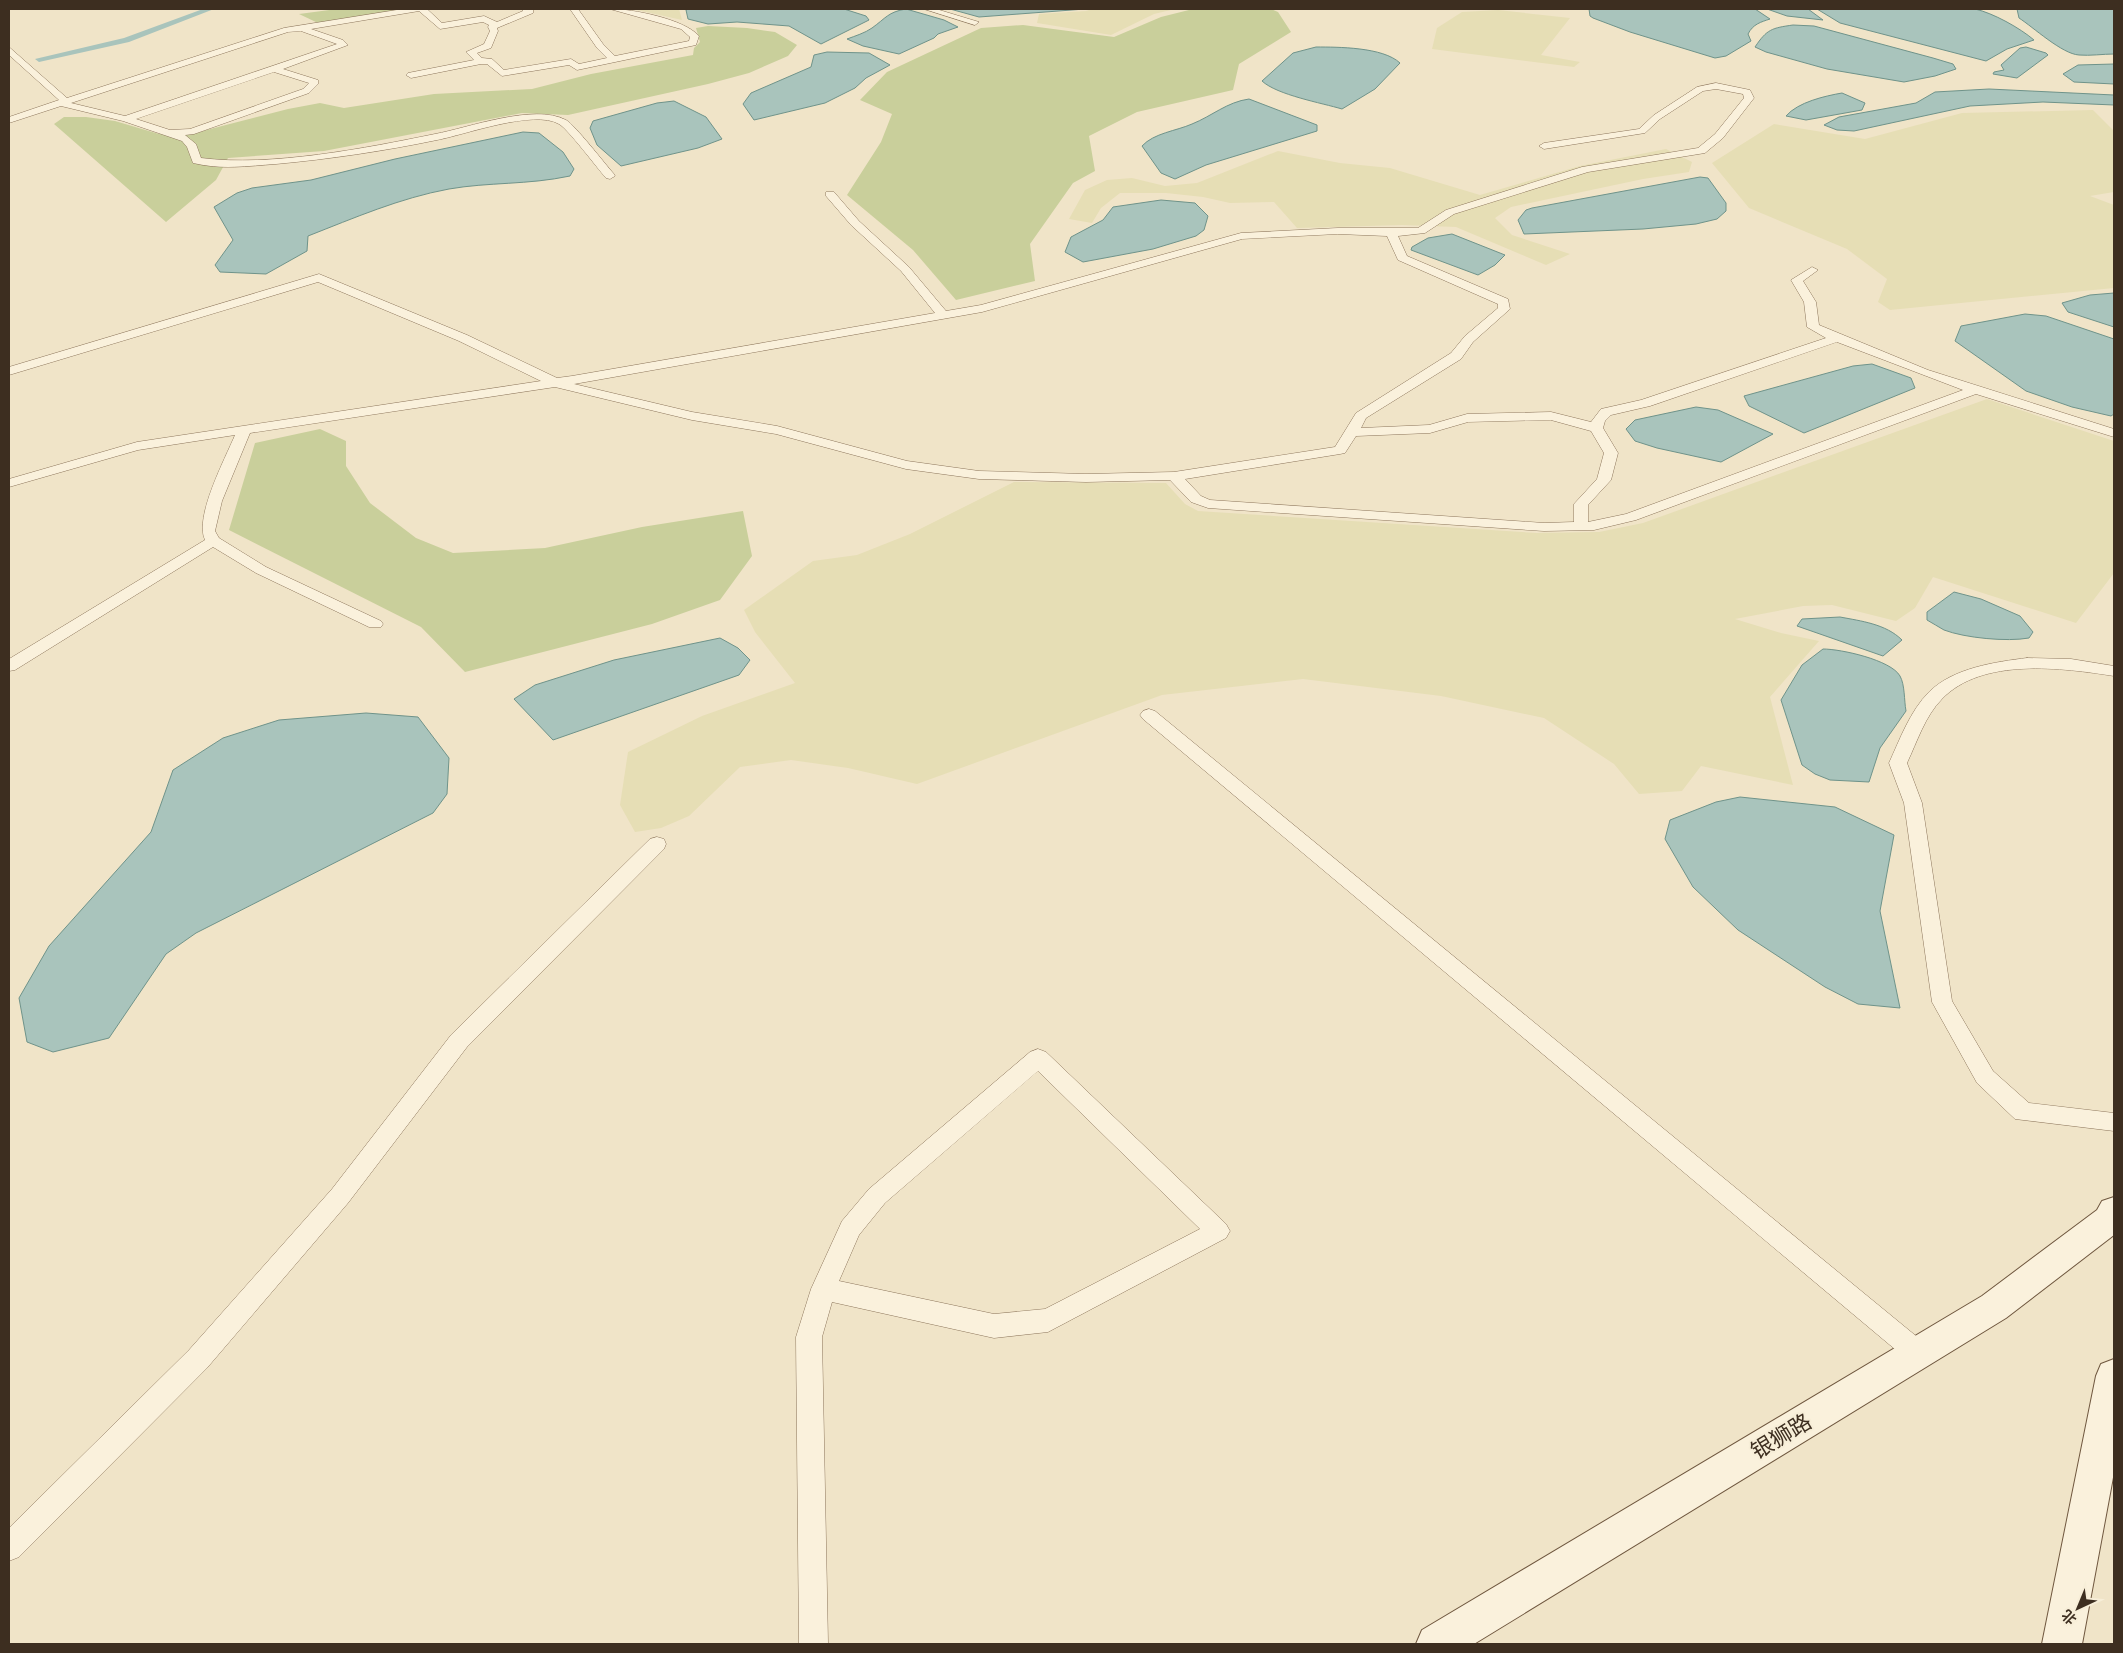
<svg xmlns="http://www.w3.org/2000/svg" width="2123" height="1653" viewBox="0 0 2123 1653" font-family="'Zilla Slab','Noto Sans SC',serif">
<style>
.farmland{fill:#e6deb5}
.green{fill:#c9cf9b}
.water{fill:#a9c4bc;stroke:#6f938a}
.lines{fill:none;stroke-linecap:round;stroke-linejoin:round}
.canal{fill:#a9c4bc;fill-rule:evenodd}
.minor-casing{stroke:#8d765c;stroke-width:1}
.secondary-casing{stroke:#6f573f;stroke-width:2}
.minor{fill:#faf1dc;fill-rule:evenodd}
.secondary{fill:#faf1dc;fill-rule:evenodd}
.labels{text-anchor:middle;stroke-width:4;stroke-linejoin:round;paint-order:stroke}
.near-street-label{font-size:22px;fill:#3d2e20;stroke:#f7eed8}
</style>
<rect width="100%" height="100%" fill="#f0e4c8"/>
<path class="farmland" d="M679,9L682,20L637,10L641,9Z
M1092,9H1175L1154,14L1111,35L1037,23L1039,14L1086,11Z
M1498,10L1570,18L1541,55L1580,62L1574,67L1432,49L1437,28L1462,12Z
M2093,110L2114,131V192L2090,196L2114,205V288L1890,310L1878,302L1887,279L1847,249L1749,208L1712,163L1774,124L1865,139L1962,113Z
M1666,149L1692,162L1689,172L1643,179L1511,207L1495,218L1512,235L1570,254L1546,265L1456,227L1402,225L1297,228L1274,202L1230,203L1203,197L1166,193H1120L1101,208L1092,223L1069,219L1085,190L1107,180L1132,178L1165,186L1197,183L1278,151L1340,163L1390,168L1480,195L1580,166Z
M1987,399L2114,441V573L2076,623L1933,577L1915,608L1896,621L1832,605L1803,606L1735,619L1781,633L1819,641L1770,697L1793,785L1701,766L1682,791L1639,794L1614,764L1544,718L1441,696L1303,679L1162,695L917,784L848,768L791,760L740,767L689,816L661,828L635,832L620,805L628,752L702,716L795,683L755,632L744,610L813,561L857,555L910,534L1014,482L1166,483L1185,504L1198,511L1537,533L1599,532L1643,523Z"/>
<path class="green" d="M337,9H408L318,23L299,14Z
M1193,9H1271L1278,12L1291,32L1239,64L1233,90L1137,112L1089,136L1095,171L1073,183L1030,244L1035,281L956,300L913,250L847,195L881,142L892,114L860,100L887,72L981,28L1023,25L1114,37L1161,17Z
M708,26L747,28L775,32L797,45L788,56L749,73L708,84L568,115L522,113L324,151L228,158L216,180L166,222L54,124L64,117H86L115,121L159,134L187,135L288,109L320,103L344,108L434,94L532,89L591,74L693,55L694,48L700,42L696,28Z
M320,429L346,441V466L370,503L416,538L453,553L545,548L642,527L743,511L752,556L720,600L652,624L465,672L421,627L229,530L255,443Z"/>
<path class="water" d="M689,9H844L866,16L869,20L821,44L789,26L737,22L708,24L688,19L686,10Z
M906,9L944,20L958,27L938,34L934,38L899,54L863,46L847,39C855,36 865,33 872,28C886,18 888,12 906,9Z
M950,9H1085L979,17Z
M1589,9H1755L1770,19C1761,22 1753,24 1748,34L1751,41L1726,56L1715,58L1630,32L1593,18L1590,16Z
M1767,9H1808L1823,20L1787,16Z
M1817,9H1975C1993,13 2020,28 2034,40L2007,49L1986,61L1840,23Z
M2114,9V54C2103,54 2090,56 2079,55C2062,54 2033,27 2019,18L2017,9Z
M1793,25L1814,26L1933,58L1953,64L1956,69L1935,76L1904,82L1827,69L1766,52L1755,47C1767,29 1772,28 1793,25Z
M1316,47C1338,47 1383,47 1400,63L1375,89L1342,109C1322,103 1277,95 1262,81L1293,53Z
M2026,47L2046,53L2048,55L2017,78L1993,74L1994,72L2004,70L2001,65L2020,48Z
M827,52L869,53L890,65L866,78L855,88L825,103L754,120L743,104L751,93L811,67L814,55Z
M2114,64V84L2074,82L2063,74L2078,65Z
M1989,89L2114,95V105L2043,102L1970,106L1854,131L1837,130L1824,125L1839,117L1916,103L1935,92Z
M1842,93L1865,103L1862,110L1806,120L1786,116C1798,102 1825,96 1842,93Z
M1249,99L1317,125V131L1206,165L1175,179L1161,173L1142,146C1154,133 1176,131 1192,124C1212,116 1227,102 1249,99Z
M674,101L706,117L722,139L698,148L621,166L597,145L590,128L593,121L657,103Z
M523,132L539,133L563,152L574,169L570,176C528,185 489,182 449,189C400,198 354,218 308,236L307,251L266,274L220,272L215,265L233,240L214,207L237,193L252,188L311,180L395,159Z
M1700,177L1708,178L1726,203V211L1717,219L1696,224L1643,229L1524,234L1518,220L1526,210L1532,208Z
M1161,200L1195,203L1208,216L1204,230L1196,236L1153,249L1083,262L1065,252L1071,237L1103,220L1113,207Z
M1452,234L1505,255L1495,265L1478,275L1411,250L1412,247L1428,238Z
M2114,293V327L2068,312L2062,303L2090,295Z
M2025,314L2046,316L2114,339V414L2111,416L2072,407L2026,391L1955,341L1961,326Z
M1872,364L1911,378L1915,388L1804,433L1749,406L1744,396L1853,366Z
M1696,407L1718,410L1773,434L1721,462L1657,448L1635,441L1626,429L1635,420Z
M1954,592L1981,599L2020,616L2033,632L2029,638C2007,642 1965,638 1944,630C1938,627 1933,623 1927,620V612Z
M1840,617C1861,621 1886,624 1902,640L1883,656L1797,626L1802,619Z
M720,638L738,648L750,660L739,675L553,740L514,699L535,685L614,660Z
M1823,649C1841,649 1891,660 1900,676C1905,685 1904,700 1906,711L1880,748L1869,782L1830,780L1815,774L1802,765L1781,700L1802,665Z
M366,713L418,717L449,758L447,794L433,813L196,933L166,954L109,1038L53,1052L27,1042L19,998L49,946L151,832L173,770L223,738L279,720Z
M1740,797L1835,807L1894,835L1880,911L1900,1008L1858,1004L1825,987L1738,930L1693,887L1665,839L1670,820L1716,802Z"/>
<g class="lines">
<path class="canal" d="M203,9H214L129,42L39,62L35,59L124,38Z"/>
<g class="minor-casing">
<path id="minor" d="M403,9H427L442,23L484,16L497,22L523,11L522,9H533V13L497,28L498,31L491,48L477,53L482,58L492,59L504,70L571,59L579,64L607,58L597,48L570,9H578L603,44L615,56L689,41L690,37L681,29L610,9C633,9 684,19 699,36L696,45L577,70L569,65L502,76L487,64H481L411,78L406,75L408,73L474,60L466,52L484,44L490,31L488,27L489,25L483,22L440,29L419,11L311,29L343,40L348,45L283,69L318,80V84L309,93L194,134L185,135L196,144L201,158C270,167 367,148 435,134C468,128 534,103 566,120C575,125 605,164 614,174L615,176L610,179L606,178C597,168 568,129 559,124C534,109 464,135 437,140C384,151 330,159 276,164C248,166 221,170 193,163L187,147L182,141L123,121L61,106L9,123V117L59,100L9,55V47L67,98L284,28ZM301,31L337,44L125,116L71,103L288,32ZM274,72L309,83L303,89L190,129L170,130L136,119Z
M924,9H936L979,22L975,25Z
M1716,83L1750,90L1754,98L1723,138L1705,153L1588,172L1454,214L1425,233L1398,236L1407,256L1508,299L1510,309L1473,342L1461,359L1366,418L1361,428L1429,425L1467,414L1551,412L1591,422L1601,409L1641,400L1826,338L1807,327L1804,302L1791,280L1812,267L1818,270L1803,281L1816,302L1819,325L1928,370L2114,429V437L1976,394L1636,520L1594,530L1544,531L1208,508L1191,502L1170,480L1086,482L979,479L906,469L776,434L692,420L555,387L250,433L222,501L215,531L219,538L266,567L381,621L383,624L381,627H369L256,573L213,547L15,670L9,671V659L205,540C194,517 225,459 235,435L138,450L9,487V479L137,442L541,381L459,341L318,282L9,375V367L319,274L467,335L557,378L572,376L935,313L901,271L851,225L826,196V192H834L859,221L909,267L946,311L981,305L1241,233L1338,228H1418L1446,210L1582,167L1698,148L1715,134L1744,98L1743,94L1716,89L1703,91L1660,119L1645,133L1544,149L1539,146L1544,143L1639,129L1654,115L1697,87ZM1338,234L1387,236L1398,260L1498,304V308L1465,336L1451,353L1356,413L1335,447L1174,472L1086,474L979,471L907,461L777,426L692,412L574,384L982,312L1242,239ZM1837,342L1963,390L1626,514L1588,522V505L1611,480L1618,453L1603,428L1605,421L1611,415L1650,406ZM1551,420L1591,431L1604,453L1597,479L1574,504V522L1544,523L1210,500L1201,496L1185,479L1340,454L1345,453L1356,436L1430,433L1468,422Z
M2027,658L2071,659L2114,666V676C2063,668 1982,657 1942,699C1925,716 1917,742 1907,763L1922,803L1952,1001L1993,1071L2029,1103L2114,1113V1131L2015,1119L1977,1083L1932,1002L1904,803L1889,763C1900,739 1910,711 1929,692C1953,668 1995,662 2027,658Z
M1149,709L1155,711L1927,1345L1931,1353L1927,1361L1918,1365L1909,1361L1143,719L1140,715L1143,711Z
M657,837L664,839L666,844L664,849L467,1047L348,1203L207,1368L19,1557L9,1561V1528L189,1350L332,1189L451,1035L650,839Z
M1038,1049L1046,1052L1226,1224L1230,1231L1226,1238L1048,1332L994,1338L832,1302L822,1337L828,1644H799L796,1337L811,1289L842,1221L869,1189L1030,1052ZM1038,1071L1200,1229L1045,1309L994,1314L839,1281L859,1235L885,1203Z"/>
</g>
<g class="secondary-casing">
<path id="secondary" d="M2114,1197V1235L2006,1318L1474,1644H1416L1422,1630L1982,1296L2097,1210L2102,1201Z
M2114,1359V1472L2082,1644H2042L2096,1376L2101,1364Z"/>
</g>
<use href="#minor" class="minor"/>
<use href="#secondary" class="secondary"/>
</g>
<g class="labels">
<g class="near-street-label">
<text transform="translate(1781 1436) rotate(-31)" y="8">银狮路</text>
</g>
</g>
<rect width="2123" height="1653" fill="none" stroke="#3d2e20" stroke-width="20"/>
<g transform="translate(2078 1608) rotate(224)" stroke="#f7eed8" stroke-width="4" paint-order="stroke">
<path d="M0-4L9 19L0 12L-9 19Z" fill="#3d2e20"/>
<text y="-8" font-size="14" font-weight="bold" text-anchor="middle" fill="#3d2e20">北</text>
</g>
</svg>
